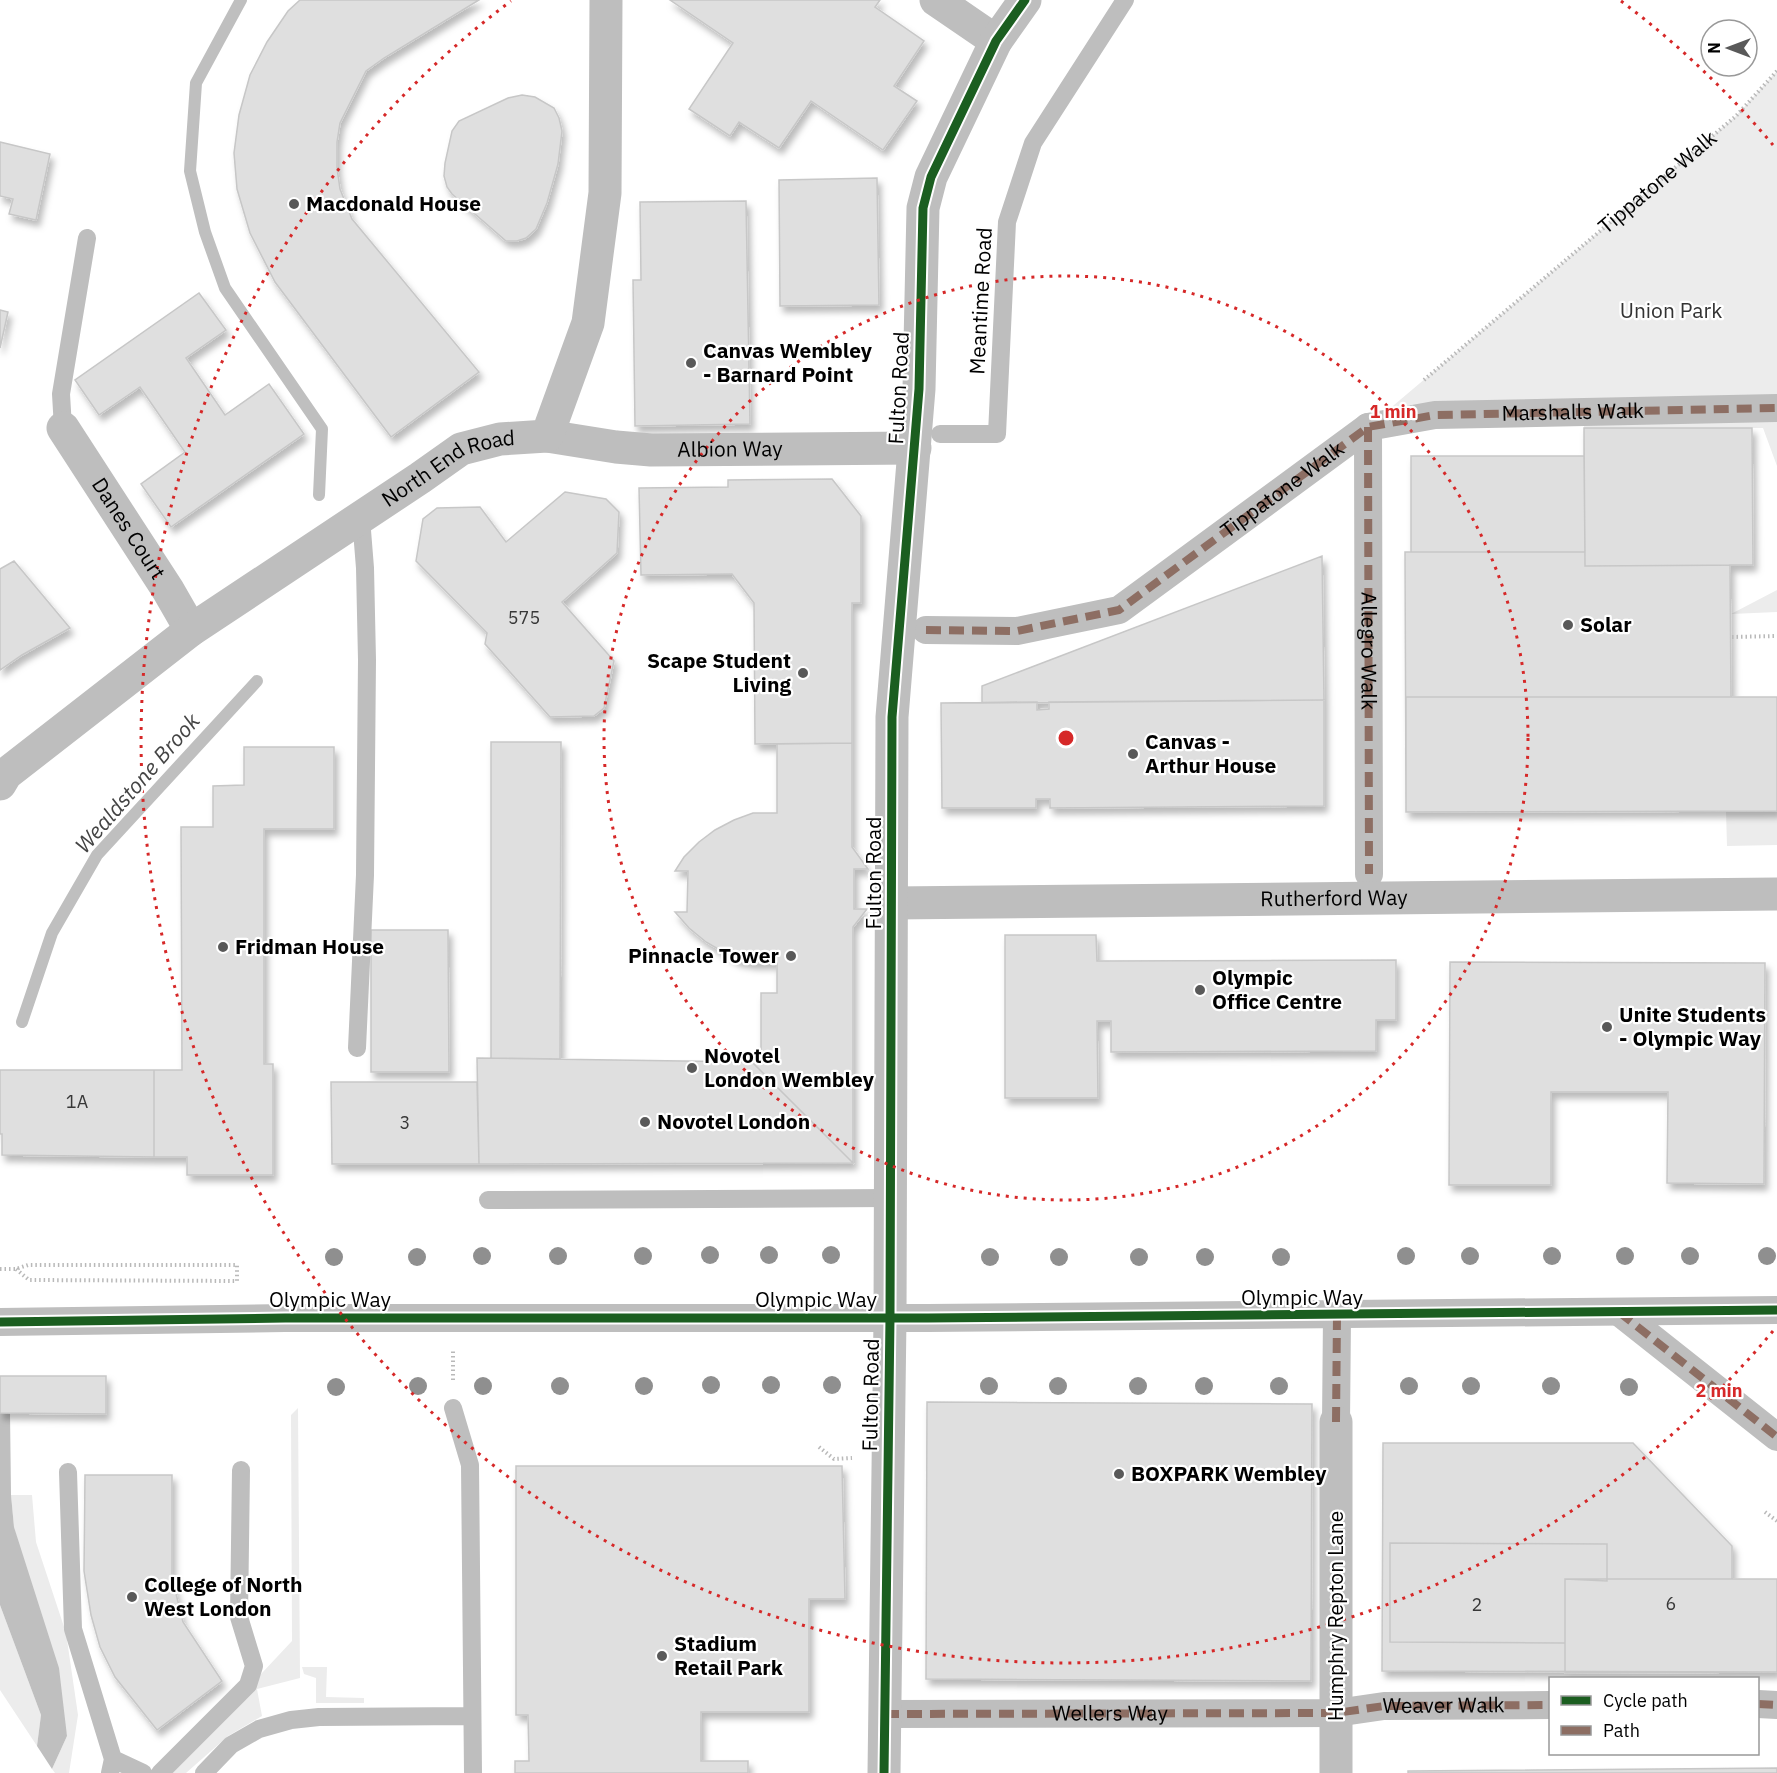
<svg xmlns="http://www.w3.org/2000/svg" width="1777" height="1773" viewBox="0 0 1777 1773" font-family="'IBM Plex Sans',sans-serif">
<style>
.green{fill:#ececec}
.water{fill:#bfbfbf}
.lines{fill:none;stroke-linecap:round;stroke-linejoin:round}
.stream{stroke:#bfbfbf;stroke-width:12}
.building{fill:#dfdfdf;stroke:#c7c7c7;stroke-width:1.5;filter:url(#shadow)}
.path{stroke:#b9b9b9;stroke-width:4;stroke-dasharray:1.5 3;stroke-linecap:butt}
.service{stroke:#bebebe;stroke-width:18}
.pedestrian{stroke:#bebebe;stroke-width:28}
.minor{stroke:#bebebe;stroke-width:33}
.quiet{stroke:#8d6e63;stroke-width:8;stroke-dasharray:15 8;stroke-linecap:butt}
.cycleway-casing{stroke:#fff;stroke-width:13}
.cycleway{stroke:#1b5e20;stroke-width:9}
.tree{fill:#8f8f8f}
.ring{fill:none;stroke:#d62828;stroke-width:3;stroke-dasharray:3 6}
.poi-dot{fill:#595959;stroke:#fff;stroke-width:2}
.labels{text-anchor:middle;stroke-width:4.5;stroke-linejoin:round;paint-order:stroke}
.number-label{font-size:18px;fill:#383838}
.street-label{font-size:21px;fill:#000;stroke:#fff}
.poi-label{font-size:21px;font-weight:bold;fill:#000;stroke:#fff;text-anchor:start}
.park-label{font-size:21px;fill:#333;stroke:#fff}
.water-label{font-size:22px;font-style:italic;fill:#444;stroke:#fff}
.centre{fill:#d62828;stroke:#fff;stroke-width:3}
.ring-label{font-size:18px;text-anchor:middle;font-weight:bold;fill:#d62828;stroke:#fff;stroke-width:4.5;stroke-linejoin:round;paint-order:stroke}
</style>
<defs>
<filter id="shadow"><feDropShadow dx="3.5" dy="6" stdDeviation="3" flood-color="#0004"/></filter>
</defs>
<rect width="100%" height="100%" fill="#fff"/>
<path class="green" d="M1777,71V412L1368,427L1736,116Z
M1777,421V466L1763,428H1584V423Z
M1777,590V612L1731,614Z
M1726,811H1777V845L1727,846Z
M298,1408L300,1678L257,1689L262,1716L228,1736L186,1773H168L292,1641L291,1415Z
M11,1495H32L36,1542L66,1633L78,1715L69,1773H55L52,1769L67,1736L14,1527Z
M0,1605L41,1715L37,1746L0,1690Z
M302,1667H327L326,1697L364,1698V1703H316V1678L304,1674Z"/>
<path class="water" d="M0,1413H10L11,1495L14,1527L59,1668L67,1736L52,1769L37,1746L41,1715L0,1605Z"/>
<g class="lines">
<path class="stream" d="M241,0L196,83L190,171L205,232L225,288L322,429L319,495
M22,1022L52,933L97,855L257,681"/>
</g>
<path class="building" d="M300,0H479L384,58L366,71L340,123L337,142V168L340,189L352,219L479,372L391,437L275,282L250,233L237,189L234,153L239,115L250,75L267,42L288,11Z
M670,0H880L875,7L924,41L894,86L917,101L883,150L811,101L779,148L739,122L730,136L689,109L733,43Z
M522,95L535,97L554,108L559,118L562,131L558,164L547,203L536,229L526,238L517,241H506L452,194L447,187L444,176L445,163L452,131L459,121L508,98Z
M0,142L50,154L36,220L9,214L13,199L0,196Z
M877,178L879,305L780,306L779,180Z
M746,201L750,424L635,426L633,280H641L640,202Z
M199,293L226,330L186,358L225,415L269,384L304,434L171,527L141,484L185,452L140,387L99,415L75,380Z
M0,310L8,312L0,348Z
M1584,428H1752L1753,565L1585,566Z
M1584,428H1752L1753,565H1730L1731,697H1777V811L1406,812L1405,552H1411V456H1584Z
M1411,456H1584L1585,552H1411Z
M832,479L861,516V603H852V743L755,744L754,603L732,574L641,575L639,488L728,487V480Z
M565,492L606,499L619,512L617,553L562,602L614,661L604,708L594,716L550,717L485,644L487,633L416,561L423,519L437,508L480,507L506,542Z
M1322,556L1324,700L982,703V686Z
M14,561L70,628L22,655L0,670V569Z
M1406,697H1777V811L1406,812Z
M1324,700V806L1050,808V799H1036V808H942L941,703L1037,702V710L1049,709V702Z
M491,742H561L560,1059L491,1058Z
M852,743V847L868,869H854V909H867L853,927V1163L752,1062L761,1055V993H777V963H753L737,960L706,942L689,928L675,912H687L688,871H675L684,857L699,842L715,830L734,820L753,813H777V744Z
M244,747H334V829H264V1064H273V1175H187V1157H154V1070H182L181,827H213V786L244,785Z
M371,930H448L449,1072H371Z
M1005,935H1096L1097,961L1396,960V1020H1376V1051L1111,1052V1021H1097L1098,1098H1005Z
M1450,962L1765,963L1764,1184L1667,1183L1668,1092H1551V1185H1449Z
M477,1058L752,1062L853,1163L479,1164Z
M0,1070H154V1157L2,1155V1134H0Z
M331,1082H477L479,1164H332Z
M0,1376H106V1414L0,1413Z
M927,1402L1312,1404L1311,1681L926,1679Z
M1383,1443H1633L1732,1546V1579H1777V1672L1382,1671Z
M516,1466H842L845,1599H809V1712H701V1761H748V1773H515V1761H529L528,1715H516Z
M85,1475H172V1578L183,1622L222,1681L157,1730L115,1677L100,1647L91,1615L84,1571Z
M1390,1543L1607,1544V1581L1565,1579V1643L1390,1642Z
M1565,1579H1777V1672L1565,1673Z
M1777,1768V1773H1408V1771Z"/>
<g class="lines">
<g class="path">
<path id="s1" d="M1424,380L1736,116L1777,71"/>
<path d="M1732,637L1777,636"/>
<path d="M0,1269H16L28,1265H237V1281L29,1280L16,1269"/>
<path d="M453,1380V1351"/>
<path d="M819,1447L834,1459L852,1458"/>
<path d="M1765,1512L1777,1521"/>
</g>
<path class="service" d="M63,428L61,394L87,238
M940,434H997L1007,222L1033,143L1125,0
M357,1048L365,875L367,660L365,568L361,518
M488,1200L890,1198
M453,1408L470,1465L473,1773
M68,1472L73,1629L113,1759L110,1773
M113,1759L143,1773
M160,1773L248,1685L254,1666L239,1617L241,1470
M204,1773L231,1745L259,1729L291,1720L319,1717L472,1716"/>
<g class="pedestrian">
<path id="s2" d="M1368,427L1369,874"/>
<path d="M926,630L1017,631L1119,610L1368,427L1435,415L1777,408"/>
<path d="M1619,1312L1777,1437"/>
<path d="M0,1322L285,1318H928L1777,1310"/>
<path d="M1336,1422L1337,1316"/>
<path d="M1758,1704L1777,1705"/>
<path id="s3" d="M884,1714L1336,1713L1384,1706L1550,1705"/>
</g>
<g class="minor">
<path d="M936,0L996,41"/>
<path id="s4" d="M63,428L168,590L191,630"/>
<path id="s5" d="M547,436L616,447L651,450L915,448"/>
<path id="s6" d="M0,784L6,774L191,630L420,478L461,449L500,439L547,436L588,323L605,193L606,0"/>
<path id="s7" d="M892,903L1777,894"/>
<path d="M884,1773L890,1318L892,717L919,389L923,208L931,177L996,41L1025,0"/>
<path d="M1336,1773V1422"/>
</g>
<g class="quiet">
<path d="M1368,427L1369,874"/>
<path id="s8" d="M926,630L1017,631L1119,610L1368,427L1435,415L1777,408"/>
<path d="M1619,1312L1777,1437"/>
<path d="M1336,1422L1337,1316"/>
<path d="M1758,1704L1777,1705"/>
<path d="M884,1714L1336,1713L1384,1706L1550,1705"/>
</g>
<g class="cycleway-casing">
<path id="cycleway" d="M0,1322L285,1318H928L1777,1310
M884,1773L890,1318L892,717L919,389L923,208L931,177L996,41L1025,0"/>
</g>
<use href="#cycleway" class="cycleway"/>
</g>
<g class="tree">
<circle cx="710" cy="1255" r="9"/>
<circle cx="769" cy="1255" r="9"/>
<circle cx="831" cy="1255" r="9"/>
<circle cx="482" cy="1256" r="9"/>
<circle cx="558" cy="1256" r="9"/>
<circle cx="643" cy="1256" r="9"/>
<circle cx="1406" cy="1256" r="9"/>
<circle cx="1470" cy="1256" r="9"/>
<circle cx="1552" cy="1256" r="9"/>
<circle cx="1625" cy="1256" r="9"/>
<circle cx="1690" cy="1256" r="9"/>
<circle cx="1767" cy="1256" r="9"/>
<circle cx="334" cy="1257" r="9"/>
<circle cx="417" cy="1257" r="9"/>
<circle cx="990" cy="1257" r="9"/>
<circle cx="1059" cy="1257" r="9"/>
<circle cx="1139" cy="1257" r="9"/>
<circle cx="1205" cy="1257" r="9"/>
<circle cx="1281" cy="1257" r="9"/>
<circle cx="711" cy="1385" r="9"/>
<circle cx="771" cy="1385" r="9"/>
<circle cx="832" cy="1385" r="9"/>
<circle cx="418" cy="1386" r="9"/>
<circle cx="483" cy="1386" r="9"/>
<circle cx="560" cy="1386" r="9"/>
<circle cx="644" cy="1386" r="9"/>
<circle cx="989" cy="1386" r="9"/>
<circle cx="1058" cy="1386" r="9"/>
<circle cx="1138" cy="1386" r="9"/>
<circle cx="1204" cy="1386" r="9"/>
<circle cx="1279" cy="1386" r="9"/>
<circle cx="1409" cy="1386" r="9"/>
<circle cx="1471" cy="1386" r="9"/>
<circle cx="1551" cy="1386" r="9"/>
<circle cx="336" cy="1387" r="9"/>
<circle cx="1629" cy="1387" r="9"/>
</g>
<g class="ring">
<circle cx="1066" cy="738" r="462"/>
<path d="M1773 1331A923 923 0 1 1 511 1M1621 1A923 923 0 0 1 1773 145"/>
</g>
<g class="poi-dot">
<circle cx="294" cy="204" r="6"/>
<circle cx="691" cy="363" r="6"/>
<circle cx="1568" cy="625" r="6"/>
<circle cx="803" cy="673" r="6"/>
<circle cx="1133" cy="754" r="6"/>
<circle cx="223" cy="947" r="6"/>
<circle cx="791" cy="956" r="6"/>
<circle cx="1200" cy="990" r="6"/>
<circle cx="1607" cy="1027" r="6"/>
<circle cx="692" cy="1068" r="6"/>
<circle cx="645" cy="1122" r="6"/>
<circle cx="1119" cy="1474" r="6"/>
<circle cx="132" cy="1597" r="6"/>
<circle cx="662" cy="1656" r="6"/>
</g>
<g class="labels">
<g class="number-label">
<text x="524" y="624">575</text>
<text x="77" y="1108">1A</text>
<text x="405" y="1129">3</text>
<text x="1671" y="1610">6</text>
<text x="1477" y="1611">2</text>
</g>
<g class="street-label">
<text dy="7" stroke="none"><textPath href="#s1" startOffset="306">Tippatone Walk</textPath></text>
<text transform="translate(981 301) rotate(-87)" y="7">Meantime Road</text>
<text transform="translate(899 388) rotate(-87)" y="7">Fulton Road</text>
<text dy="7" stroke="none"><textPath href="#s8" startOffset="710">Marshalls Walk</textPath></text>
<text dy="7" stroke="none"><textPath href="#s5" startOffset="184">Albion Way</textPath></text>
<text dy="7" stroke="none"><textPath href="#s6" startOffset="552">North End Road</textPath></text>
<text dy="7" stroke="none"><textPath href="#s8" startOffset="398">Tippatone Walk</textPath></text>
<text dy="7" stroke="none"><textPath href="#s4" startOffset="120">Danes Court</textPath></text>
<text dy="7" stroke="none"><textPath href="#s2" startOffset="224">Allegro Walk</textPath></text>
<text transform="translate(874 873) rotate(-90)" y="7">Fulton Road</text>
<text dy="7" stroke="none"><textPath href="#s7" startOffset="442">Rutherford Way</textPath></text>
<text x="1302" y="1305">Olympic Way</text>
<text x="330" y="1307">Olympic Way</text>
<text x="816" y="1307">Olympic Way</text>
<text transform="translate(871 1395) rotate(-89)" y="7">Fulton Road</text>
<text transform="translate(1336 1616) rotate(-90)" y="7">Humphry Repton Lane</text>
<text dy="7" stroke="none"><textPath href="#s3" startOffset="560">Weaver Walk</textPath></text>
<text dy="7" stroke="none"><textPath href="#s3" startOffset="226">Wellers Way</textPath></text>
</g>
<g class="poi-label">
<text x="306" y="211">Macdonald House</text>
<text x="703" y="358">Canvas Wembley<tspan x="703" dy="24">- Barnard Point</tspan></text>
<text x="1580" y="632">Solar</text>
<text x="791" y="668" text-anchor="end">Scape Student<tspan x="791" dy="24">Living</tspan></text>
<text x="1145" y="749">Canvas -<tspan x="1145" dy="24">Arthur House</tspan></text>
<text x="235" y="954">Fridman House</text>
<text x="779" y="963" text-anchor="end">Pinnacle Tower</text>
<text x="1212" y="985">Olympic<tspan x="1212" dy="24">Office Centre</tspan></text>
<text x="1619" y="1022">Unite Students<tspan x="1619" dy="24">- Olympic Way</tspan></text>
<text x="704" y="1063">Novotel<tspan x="704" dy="24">London Wembley</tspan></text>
<text x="657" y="1129">Novotel London</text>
<text x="1131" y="1481">BOXPARK Wembley</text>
<text x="144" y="1592">College of North<tspan x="144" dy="24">West London</tspan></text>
<text x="674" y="1651">Stadium<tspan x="674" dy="24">Retail Park</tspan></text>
</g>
<g class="park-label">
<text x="1671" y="318">Union Park</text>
</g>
<g class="water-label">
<text transform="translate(137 783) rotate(-49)" y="8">Wealdstone Brook</text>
</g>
</g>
<circle cx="1066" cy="738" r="9" class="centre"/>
<g class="ring-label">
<text x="1393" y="418">1 min</text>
<text x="1719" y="1397">2 min</text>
</g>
<rect x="1549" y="1677" width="210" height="78" fill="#ffffff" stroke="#999999" stroke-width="1.5"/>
<rect x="1561" y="1696" width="30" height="9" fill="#1b5e20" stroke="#999999" stroke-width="1.5"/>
<text x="1603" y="1707" font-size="18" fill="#000000">Cycle path</text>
<rect x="1561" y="1726" width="30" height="9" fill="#8d6e63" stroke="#999999" stroke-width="1.5"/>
<text x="1603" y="1737" font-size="18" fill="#000000">Path</text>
<g transform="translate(1729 48) rotate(270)"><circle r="28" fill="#ffffff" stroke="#999999" stroke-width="1.5"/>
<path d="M0-4.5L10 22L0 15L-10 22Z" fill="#595959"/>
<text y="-9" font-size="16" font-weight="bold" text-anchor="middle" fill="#000000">N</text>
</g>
</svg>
